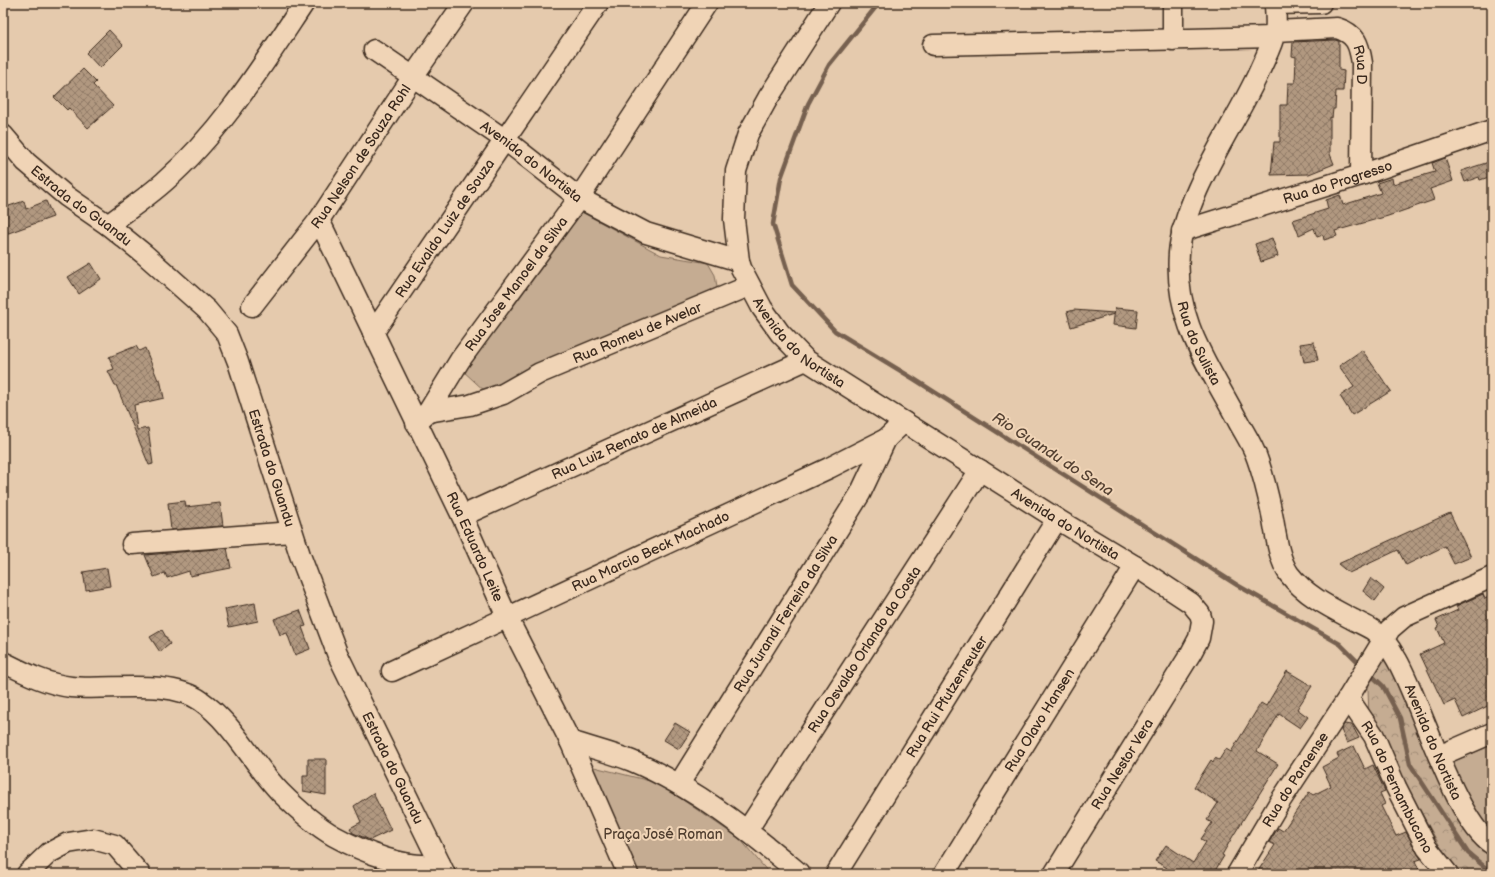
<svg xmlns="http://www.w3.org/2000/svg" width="1495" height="877" viewBox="0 0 1495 877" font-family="'Balsamiq Sans',sans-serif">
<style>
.forest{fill:url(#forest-crowns);stroke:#806b58}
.park{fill:#c5ac92;stroke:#806b58}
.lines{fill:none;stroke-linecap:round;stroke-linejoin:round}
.stream{stroke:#76614f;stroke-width:4.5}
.building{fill:url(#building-cross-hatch);stroke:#3b2a1e}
.minor-casing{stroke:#3b2a1e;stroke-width:23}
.minor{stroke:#f0d4b6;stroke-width:20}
.labels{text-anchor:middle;stroke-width:4;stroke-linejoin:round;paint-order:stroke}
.street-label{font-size:14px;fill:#3b2a1e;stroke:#f0d4b6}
.park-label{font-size:14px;fill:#503e2f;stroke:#f0d4b6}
.water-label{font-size:15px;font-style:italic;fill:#544132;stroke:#f0d4b6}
</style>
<defs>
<pattern id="forest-crowns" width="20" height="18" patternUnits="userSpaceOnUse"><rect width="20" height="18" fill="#c5ac92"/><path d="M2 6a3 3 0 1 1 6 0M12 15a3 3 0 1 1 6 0" fill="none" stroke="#a18c77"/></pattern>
<pattern id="building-cross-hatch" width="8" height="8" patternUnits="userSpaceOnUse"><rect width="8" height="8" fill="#b19880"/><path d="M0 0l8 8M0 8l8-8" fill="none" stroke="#917c68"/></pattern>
</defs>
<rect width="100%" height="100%" fill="#e5caad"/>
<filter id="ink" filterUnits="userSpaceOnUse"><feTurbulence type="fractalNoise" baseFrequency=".025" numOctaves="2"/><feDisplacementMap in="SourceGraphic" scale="8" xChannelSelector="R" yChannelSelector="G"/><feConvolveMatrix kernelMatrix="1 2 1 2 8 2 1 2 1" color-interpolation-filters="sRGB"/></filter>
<g filter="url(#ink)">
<path class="forest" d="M1379,657L1389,658L1456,817L1473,840L1492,853V874H1460L1452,868L1369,718L1368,689L1371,672Z"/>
<path class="park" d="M578,210L661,255L708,263L715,275L718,293L487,393L462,370Z
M1492,745V835L1469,799L1452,762Z
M586,765L658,783L740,839L769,873L636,874Z"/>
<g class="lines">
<path class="stream" d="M876,3L875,8L829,65L808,104L781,178L773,224L792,285L835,331L914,379L1237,585L1340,644L1362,666
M1369,673L1383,686L1400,718L1410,764L1468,853L1492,873"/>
</g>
<path class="building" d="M109,30L123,45L100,68L86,53Z
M1335,40L1339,41V70L1344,71L1343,91H1336L1335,109H1333L1332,118L1330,117V154L1334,164L1309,174L1271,175L1274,142H1280V105H1287L1288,83H1295L1296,57L1292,56L1293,42Z
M83,69L96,82L93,85L113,106L88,128L69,108L67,110L54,97Z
M1445,158L1453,181L1430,189L1434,200L1388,216L1335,231L1337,236L1324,240L1323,235L1317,237L1314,228L1299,235L1293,220L1328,209L1326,200L1340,195L1343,205L1381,193L1377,183L1392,178L1393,184L1435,172L1432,163Z
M1492,161V176L1480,180L1479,177L1465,182L1461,171Z
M24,201L26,209L46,201L53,217L3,235V208Z
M1272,238L1278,256L1261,262L1255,244Z
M91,263L101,279L79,294L68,277Z
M1115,308L1138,310L1136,328L1113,325Z
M1074,310L1114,313V314L1071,327L1067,312Z
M1314,342L1318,360L1304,362L1300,344Z
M136,346L139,351L145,348L158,380L160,379L164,398L134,405L137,430L148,428L153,464L149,465L116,385H115L108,371L114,369L109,357Z
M1362,350L1391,391L1352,415L1340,396L1354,387L1339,366Z
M185,501L186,507L220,503L223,526L171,530L168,503Z
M1450,513L1471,557L1454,564L1445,546L1406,565L1398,550L1349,573L1338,564Z
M227,548L231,568L190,576L189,571L167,578L165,573L154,577L145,555Z
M107,568L110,586L86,590L83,572Z
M1371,578L1384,589L1375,601L1363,591Z
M1483,594L1485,599L1492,595V704L1463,718L1455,700L1444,705L1420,654L1444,643L1437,628L1439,627L1436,620L1458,610L1456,606Z
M255,603L258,621L229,627L225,609Z
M300,610L306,626L302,627L310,649L295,655L287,633L280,635L274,619Z
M162,630L170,644L160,652L150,637Z
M1287,671L1312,686L1297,709L1308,717L1300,728L1279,714L1257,751L1278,764L1233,836L1222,855L1224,856L1213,874H1164L1167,868L1155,861L1166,845L1193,863L1206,842L1201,839L1212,823L1207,820L1218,803L1194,787L1211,760L1213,762L1215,758L1219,760L1226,749L1231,752L1261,703L1266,706Z
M675,723L690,732L679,749L664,740Z
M1344,724L1352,725L1359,738L1347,743L1341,730Z
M1354,746L1365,769L1373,765L1385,791L1380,793L1385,804L1381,806L1396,836L1406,832L1421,859L1415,861L1421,874H1256L1275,845L1269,842L1278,828L1283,831L1309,792L1313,795L1331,786L1322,767L1339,758L1337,754Z
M308,759H326V795L303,791V776H308Z
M373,793L391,830L370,840L353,833L350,828L361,822L354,806Z"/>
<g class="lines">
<g class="minor-casing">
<g id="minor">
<path id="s1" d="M829,3L768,98L748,134L736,171L734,219L739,261L741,268L762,308L780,333L806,360L1057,519L1135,566L1191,603L1200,614L1202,621L1199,638L1191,653L1054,874"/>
<path d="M1173,3V40"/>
<path id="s2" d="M1275,3C1275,12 1277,23 1275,32C1272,46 1264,60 1259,72C1234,127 1184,194 1179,253C1174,322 1209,365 1239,423C1245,434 1253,446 1257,458C1264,477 1269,499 1273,519C1276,536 1279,560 1289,574C1305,595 1329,607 1352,619C1359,623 1367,626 1373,630C1383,637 1391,649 1397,660C1420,700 1456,823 1492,844"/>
<path d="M1275,4L1321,3"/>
<path id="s3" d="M1275,31L1337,28C1356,34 1359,44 1362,63L1361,175"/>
<path d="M933,45L1273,37"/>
<path id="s4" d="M374,50L504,139L579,198L646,233L739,261"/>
<path id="s5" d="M3,135L26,162L66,196L108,225L144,254L207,310L227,334L238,362L300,555L337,653L445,874"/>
<path id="s6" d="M319,220L462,516L507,617L570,741L628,874"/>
<path d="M108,225C126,211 146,198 164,182C221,132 262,66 304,3"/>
<path id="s7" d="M1182,231L1361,175L1492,130"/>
<path id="s8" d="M252,306L319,220L412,78L464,3"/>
<path id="s9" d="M373,333L598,3"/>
<path id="s10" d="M428,412L470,405L503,394L540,373L749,286"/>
<path id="s11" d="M416,423L428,412L460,360L579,198L707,3"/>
<path id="s12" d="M462,516L806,360"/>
<path d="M132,544L292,532"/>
<path d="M3,662C25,673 46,684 71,687C108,691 169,678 201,701C234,724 252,763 280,792C295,807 315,825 334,836C363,852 407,870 440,864"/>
<path id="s13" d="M392,671L829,468L886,439L904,422"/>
<path id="s14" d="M1348,698L1374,736L1396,787L1427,848L1448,874"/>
<path d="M570,741C591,748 612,753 632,761C694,787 748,830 799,873"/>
<path d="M1439,756L1492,733"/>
<path id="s15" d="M679,784L860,494L886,439"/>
<path id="s16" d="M748,829L980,470"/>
<path d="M27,874L49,853L68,843L93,839L115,845L140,874"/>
<path id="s17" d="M836,874L1057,519"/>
<path id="s18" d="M944,874L1135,566"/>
<path id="s19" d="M1237,874L1279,803L1348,698L1390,629L1404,617L1492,577"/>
</g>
</g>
<use href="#minor" class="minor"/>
</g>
</g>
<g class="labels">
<g class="street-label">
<text dy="5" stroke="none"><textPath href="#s3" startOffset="110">Rua D</textPath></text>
<text dy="5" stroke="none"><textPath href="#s8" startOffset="185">Rua Nelson de Souza Rohl</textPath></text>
<text dy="5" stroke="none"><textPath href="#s4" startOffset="193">Avenida do Nortista</textPath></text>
<text dy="5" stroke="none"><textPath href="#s7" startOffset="163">Rua do Progresso</textPath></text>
<text dy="5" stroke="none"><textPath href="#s5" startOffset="106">Estrada do Guandu</textPath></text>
<text dy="5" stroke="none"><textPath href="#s9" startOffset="127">Rua Evaldo Luiz de Souza</textPath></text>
<text dy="5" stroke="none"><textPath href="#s11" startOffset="172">Rua Jose Manoel da Silva</textPath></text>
<text dy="5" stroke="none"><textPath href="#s10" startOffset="225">Rua Romeu de Avelar</textPath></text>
<text dy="5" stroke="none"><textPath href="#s1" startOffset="387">Avenida do Nortista</textPath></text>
<text dy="5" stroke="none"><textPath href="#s2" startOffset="365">Rua do Sulista</textPath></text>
<text dy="5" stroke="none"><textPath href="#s12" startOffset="189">Rua Luiz Renato de Almeida</textPath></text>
<text dy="5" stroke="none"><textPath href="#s5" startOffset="442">Estrada do Guandu</textPath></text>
<text dy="5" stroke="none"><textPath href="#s1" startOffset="711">Avenida do Nortista</textPath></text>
<text dy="5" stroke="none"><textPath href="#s6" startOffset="362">Rua Eduardo Leite</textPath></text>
<text dy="5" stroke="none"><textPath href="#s13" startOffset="285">Rua Marcio Beck Machado</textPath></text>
<text dy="5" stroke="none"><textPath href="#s15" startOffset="201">Rua Jurandi Ferreira da Silva</textPath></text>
<text dy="5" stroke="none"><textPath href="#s16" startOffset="214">Rua Osvaldo Orlando da Costa</textPath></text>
<text dy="5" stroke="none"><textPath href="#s17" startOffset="209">Rua Rui Pfutzenreuter</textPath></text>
<text dy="5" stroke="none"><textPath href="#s18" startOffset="181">Rua Olavo Hansen</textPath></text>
<text dy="5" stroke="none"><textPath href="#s2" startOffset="845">Avenida do Nortista</textPath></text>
<text transform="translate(1122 764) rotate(-58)" y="5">Rua Nestor Vera</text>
<text dy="5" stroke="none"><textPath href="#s5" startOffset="766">Estrada do Guandu</textPath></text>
<text dy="5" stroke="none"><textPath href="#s19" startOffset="111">Rua do Paraense</textPath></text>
<text dy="5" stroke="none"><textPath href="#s14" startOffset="102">Rua do Pernambucano</textPath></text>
</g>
<g class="park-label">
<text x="663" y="839">Praça José Roman</text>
</g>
<g class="water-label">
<text transform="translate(1053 454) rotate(33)" y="5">Rio Guandu do Sena</text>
</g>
</g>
<rect width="1495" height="877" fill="none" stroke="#f0d4b6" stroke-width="16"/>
<rect x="8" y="8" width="1479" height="861" fill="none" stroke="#3b2a1e" stroke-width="1.5" filter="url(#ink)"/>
</svg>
